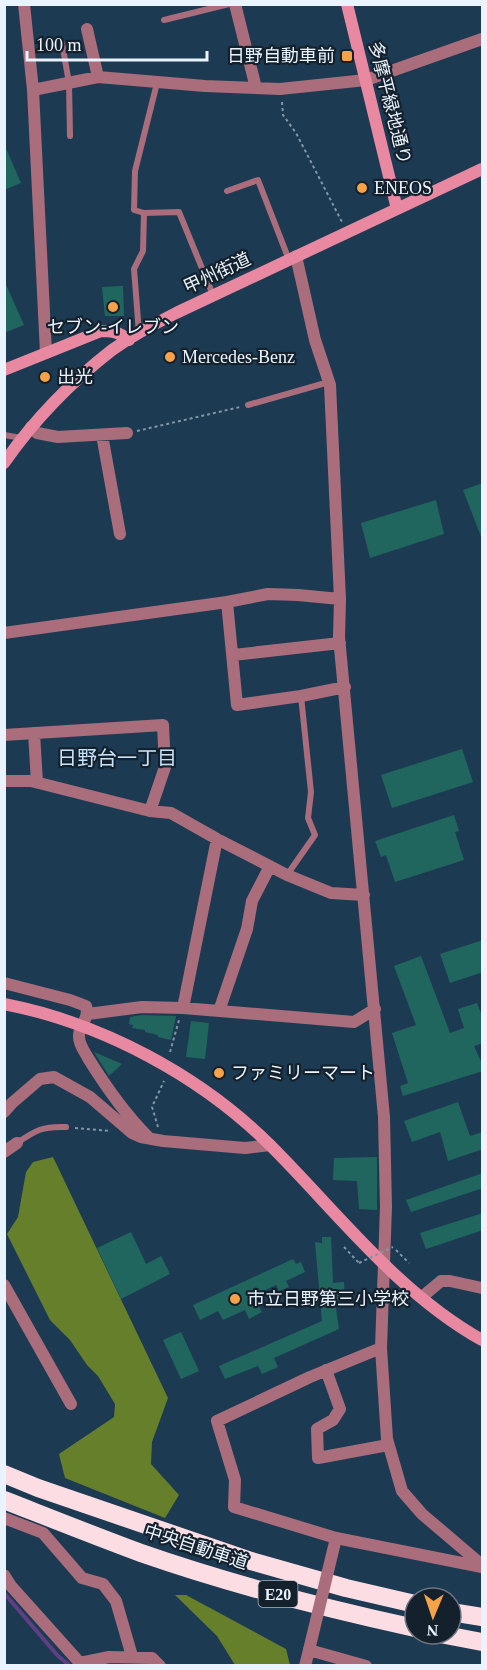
<svg xmlns="http://www.w3.org/2000/svg" width="487" height="1670" viewBox="0 0 487 1670" font-family="'Times New Roman','Noto Sans JP',serif">
<style>
.forest{fill:#667f2a}
.lines{fill:none;stroke-linecap:round;stroke-linejoin:round}
.stream{stroke:#603e84;stroke-width:4}
.building{fill:#21665e}
.path{stroke:#8095a6;stroke-width:2;stroke-dasharray:3 3;stroke-linecap:butt}
.lane{stroke:#aa6d7c;stroke-width:6}
.street{stroke:#aa6d7c;stroke-width:12}
.secondary{stroke:#e989a1;stroke-width:12}
.highway{stroke:#fcdde3;stroke-width:18}
.path-bridge{stroke:#8095a6;stroke-width:2;stroke-dasharray:3 3;stroke-linecap:butt}
.street-bridge{stroke:#aa6d7c;stroke-width:12}
.poi-dot{fill:#f6a248;stroke:#14212c;stroke-width:2}
.labels{text-anchor:middle;stroke-width:4.5;stroke-linejoin:round;paint-order:stroke}
.shield{fill:#14212c;stroke:#aab5bf;stroke-width:1.5}
.shield-label{font-size:16px;font-weight:bold;fill:#eaf4fe}
.poi-label{font-size:18px;fill:#eaf4fe;stroke:#14212c;text-anchor:start}
.street-label{font-size:18px;fill:#eaf4fe;stroke:#14212c}
.neighbourhood-label{font-size:20px;fill:#c5e2fa;stroke:#14212c}
</style>
<rect width="100%" height="100%" fill="#1c3b53"/>
<path class="forest" d="M53,1157L168,1398L152,1442L151,1464L179,1495L165,1518L65,1478L59,1454L114,1417L115,1404L98,1376L87,1365L70,1340L50,1320L7,1234L18,1217L26,1172L33,1162Z
M175,1595H186L286,1649L290,1665H235L217,1636Z"/>
<g class="lines">
<path class="stream" d="M4,1593L58,1656L68,1664L64,1666"/>
</g>
<path class="building" d="M4,144L21,183L4,190Z
M4,280L24,325L4,333Z
M123,286L124,316H105L102,287Z
M483,483V539H482L463,490Z
M436,500L444,534L370,558L361,523Z
M462,749L473,782L392,808L381,775Z
M454,815L459,831L455,832L464,860L395,882L386,855L381,857L375,841Z
M483,940V972L450,983L440,954Z
M421,956L450,1033L464,1028L458,1009L477,1003L483,1019V1043L474,1046L483,1066V1071L403,1096L400,1086L408,1083L392,1033L416,1025L394,966Z
M142,1015L176,1016L171,1040L158,1037V1035L145,1032V1030L132,1028L133,1025L129,1024L130,1017Z
M191,1021L209,1023L205,1059L186,1057Z
M94,1052L122,1064L109,1076Z
M458,1102L470,1136L483,1132V1149L448,1161L440,1132L412,1142L404,1121Z
M377,1157V1210L359,1209L357,1181L333,1180L334,1158Z
M483,1173V1188L411,1212L406,1200Z
M483,1213V1230L426,1249L420,1233Z
M131,1232L146,1264L161,1256L170,1274L121,1299L97,1248Z
M322,1237H331L333,1283L344,1282L345,1299L335,1302L339,1329L274,1358L278,1367L262,1374L258,1366L225,1379L219,1366L322,1321L315,1242L322,1243Z
M293,1259L296,1264L301,1262L305,1272L286,1281L289,1287L279,1291L276,1285L253,1296L262,1312L249,1319L245,1310L223,1320L218,1311L200,1320L193,1305Z
M181,1332L199,1371L181,1379L163,1340Z"/>
<g class="lines">
<path class="path" d="M282,102L283,115L296,133L342,222
M137,431L240,407
M170,1052L179,1020
M158,1127L152,1107L164,1081
M75,1128L111,1131
M344,1247L359,1263
M396,1250L409,1263"/>
<path class="lane" d="M164,20L229,4
M62,43L69,83L70,136
M227,191L258,180L289,260
M144,213L179,212L213,295
M139,333L134,269L143,251L144,213L134,210L135,171L157,83
M248,405L329,382
M4,435L22,438
M287,875L315,835L308,818L311,792L301,696
M17,1143C36,1130 43,1126 66,1127"/>
<path class="street" d="M24,4L33,90L46,353
M235,4L256,88
M87,29L98,77
M33,90L98,77L205,86L280,89L366,80L482,39
M296,256L315,340L330,385L340,599L339,637L384,1117L386,1207L381,1348L387,1439L402,1491L422,1514L482,1565
M31,427L37,433L58,437L127,433
M102,435L120,534
M227,602L237,705L301,696L345,687
M4,633L227,602L268,594L298,595L340,599
M233,655L340,643
M34,733L37,782
M4,735L163,725L165,767L150,811
M4,781H31L150,811L171,813L217,839L287,875L331,893L364,895
M4,983L70,1000L86,1006C90,1020 78,1025 79,1037C79,1045 85,1052 88,1058C106,1087 124,1113 148,1137
M183,1008L217,839
M219,1011L247,929L252,901L270,866
M88,1014L142,1007L183,1008L354,1022L375,1009
M4,1112L12,1103L40,1079L54,1077L90,1097L132,1133L141,1137L163,1141L245,1148L270,1145
M4,1152L17,1143
M4,1285L71,1404
M422,1297L441,1281H450L482,1288
M381,1348L310,1377L217,1421L235,1480L234,1507L336,1538L482,1567
M326,1370L340,1409L333,1420L317,1429L318,1458L388,1445
M4,1518L43,1533L82,1578L103,1584L116,1601L132,1656
M4,1575L11,1586L80,1663L109,1657L152,1658L160,1666
M305,1666L309,1650L366,1666"/>
<path class="secondary" d="M347,4L397,209
M4,370L101,331C112,331 119,332 129,340
M4,463C34,420 71,382 112,350C132,336 154,324 176,313L482,169
M4,1004C102,1023 201,1076 271,1146C338,1213 398,1293 482,1340"/>
<path class="highway" d="M4,1474L38,1488L251,1561L346,1588L415,1604
M4,1500C50,1518 95,1536 141,1553C230,1584 323,1608 415,1628
M451,1612L482,1617
M440,1634L482,1642"/>
<path class="path-bridge" d="M359,1263L393,1247"/>
<path class="street-bridge" d="M309,1650L336,1538"/>
</g>
<g class="poi-dot">
<rect x="341" y="50" width="12" height="12" rx="3"/>
<circle cx="362" cy="188" r="6"/>
<circle cx="113" cy="307" r="6"/>
<circle cx="170" cy="357" r="6"/>
<circle cx="45" cy="377" r="6"/>
<circle cx="219" cy="1073" r="6"/>
<circle cx="235" cy="1299" r="6"/>
</g>
<g class="labels">
<rect class="shield" x="258.5" y="1581" width="39" height="26" rx="4.5"/>
<g class="shield-label">
<text x="278" y="1600">E20</text>
</g>
<g class="poi-label">
<text x="335" y="62" text-anchor="end">日野自動車前</text>
<text x="374" y="194">ENEOS</text>
<text x="113" y="333" text-anchor="middle">セブン-イレブン</text>
<text x="182" y="363">Mercedes-Benz</text>
<text x="57" y="383">出光</text>
<text x="231" y="1079">ファミリーマート</text>
<text x="247" y="1305">市立日野第三小学校</text>
</g>
<g class="street-label">
<text transform="translate(390 103) rotate(76)" y="6">多摩平緑地通り</text>
<text transform="translate(217 273) rotate(-25)" y="6">甲州街道</text>
<text transform="translate(196 1547) rotate(18)" y="6">中央自動車道</text>
</g>
<g class="neighbourhood-label">
<text x="117" y="765">日野台一丁目</text>
</g>
</g>
<rect width="487" height="1670" fill="none" stroke="#eaf4fe" stroke-width="12"/>
<g transform="translate(433 1616) rotate(182)"><circle r="28" fill="#14212c" stroke="#6a7580" stroke-width="1.5"/>
<path d="M0-4.5L10 22L0 15L-10 22Z" fill="#f6a248"/>
<text y="-9" font-size="16" font-weight="bold" text-anchor="middle" fill="#eaf4fe">N</text>
</g>
<path d="M27 51v9h180v-9" fill="none" stroke="#eaf4fe" stroke-width="3"/>
<text x="36" y="51" font-size="18" fill="#eaf4fe" stroke="#14212c" stroke-width="4.5" paint-order="stroke">100 m</text>
</svg>
